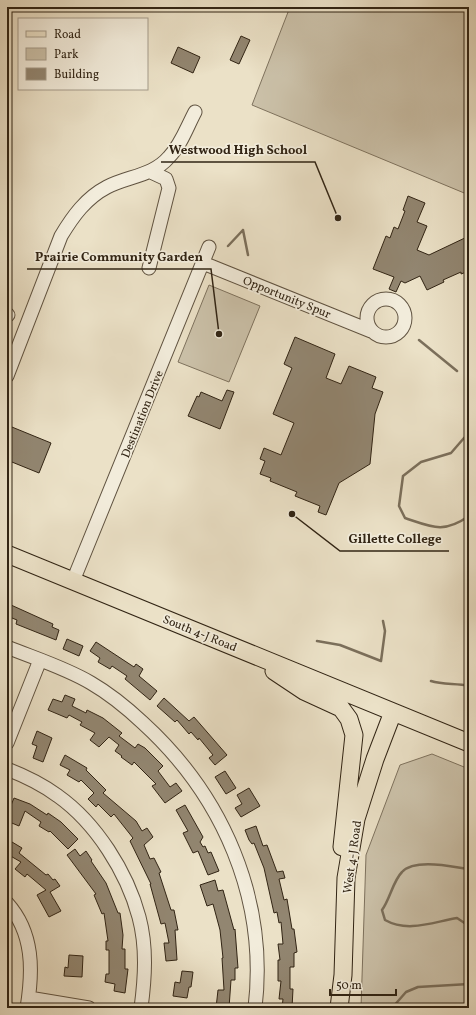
<svg xmlns="http://www.w3.org/2000/svg" width="476" height="1015" viewBox="0 0 476 1015" font-family="Vollkorn,serif">
<style>
.green{fill:#cbc1a9;stroke:#7e725e}
.lines{fill:none;stroke-linecap:round;stroke-linejoin:round}
.stream{stroke:#7b6f5b;stroke-width:2.5}
.building{fill:#928671;stroke:#312414}
.minor-casing{stroke:#605341;stroke-width:15}
.major-casing{stroke:#312414;stroke-width:19}
.minor{stroke:#f2ecdb;stroke-width:13}
.major{stroke:#ebe1c7;stroke-width:17}
.labels{text-anchor:middle;stroke-width:3.5;stroke-linejoin:round;paint-order:stroke}
.street-label{font-size:12px;fill:#312414;stroke:#f2ecdb}
.leader{fill:none;stroke:#312414;stroke-width:1.5}
.callout-dot{fill:#312414;stroke:#f2ecdb;stroke-width:1.5}
.callout-label{font-size:13px;text-anchor:middle;font-weight:bold;fill:#312414;stroke:#f2ecdb;stroke-width:3.5;stroke-linejoin:round;paint-order:stroke}
</style>
<rect width="100%" height="100%" fill="#ebe1c7"/>
<filter id="stains"><feTurbulence type="fractalNoise" baseFrequency=".005" numOctaves="4"/><feColorMatrix values="0 0 0 0 .2 0 0 0 0 .09 0 0 0 0 .02 0 0 0 .5 -.17"/></filter>
<radialGradient id="worn" r=".72"><stop offset=".6" stop-color="#630" stop-opacity="0"/><stop offset="1" stop-color="#630" stop-opacity=".3"/></radialGradient>
<path class="green" d="M290,7H469V195L252,105Z
M209,285L260,306L229,382L178,362Z
M432,754L469,769V1008H361L366,855L400,765Z"/>
<g class="lines">
<path class="stream" d="M243,230L248,255
M228,246L243,230
M419,340L457,371
M469,436L464,438L451,453L421,462L403,476L399,506L405,518C432,527 443,534 469,516
M317,641L340,645L381,661L385,631L383,621
M431,681C443,685 457,683 469,686
M469,869C453,867 415,858 402,872C393,881 390,899 382,910L385,920C408,933 433,922 457,918L469,926
M392,1008L406,992L418,987L469,984"/>
</g>
<path class="building" d="M241,36L250,40L239,64L230,60Z
M178,47L200,57L193,73L171,63Z
M408,196L425,203L417,222L427,226L417,250L429,255L469,236V271L461,274V272L443,280L444,282L427,290L420,276L405,283L401,281L396,292L389,289L394,277L373,269L386,236L390,238L394,227L398,229L405,211L403,210Z
M295,337L335,354L326,378L341,384L349,366L376,377L372,388L383,392L375,414L370,464L339,483L326,515L318,512L320,506L295,496L297,492L270,481L271,478L260,474L265,461L260,459L264,448L281,455L294,423L273,414L292,368L284,364Z
M227,390L234,392L220,429L188,416L197,396L199,397L201,392L222,401Z
M7,425L51,443L39,473L7,460Z
M11,605L53,624L52,627L59,630L56,640L16,624L17,620L7,616Z
M67,639L83,646L79,656L63,649Z
M96,642L134,667L136,664L143,669L139,676L157,691L150,700L125,679L127,676L112,666L110,669L98,662L100,658L90,651Z
M65,695L75,699L72,706L86,713L87,710L103,718L122,733L119,736L135,748L138,744L145,748L163,766L158,771L170,787L176,783L182,791L165,803L152,786L156,784L134,762L132,765L121,757L122,756L115,751L119,745L109,737L99,747L90,740L95,733L80,725L82,722L69,715L67,718L48,710L53,699L62,702Z
M164,698L189,721L194,717L227,755L215,765L209,758L213,755L199,738L198,740L191,732L189,734L177,720L175,722L157,706Z
M37,731L52,738L43,762L33,758L37,746L32,744Z
M65,755L87,768L86,770L106,790L103,793L136,821L142,831L147,828L153,837L144,845L150,859L154,858L161,872L159,873L171,910H174L178,930H175L177,960L166,961L164,943H169L165,923L161,924L150,884H151L130,841L133,838L114,814L111,817L98,804L96,807L88,799L94,793L81,780L79,782L67,775L70,770L60,765Z
M225,771L236,788L226,794L215,777Z
M249,788L260,806L241,817L235,808L242,804L237,795Z
M14,798L30,804L47,815L48,813L61,822L78,839L68,849L50,831L49,832L39,826L41,822L25,811L19,826L7,821V815Z
M185,805L203,837L200,842L203,847L205,846L208,853L211,852L219,871L208,875L198,851L193,853L183,833L188,831L176,810Z
M256,826L263,846L267,845L277,872L283,871L285,878L279,879L284,900L287,899L292,929H294L297,952L294,953V967H290V989H293L292,1008H282L283,999H279L281,981H278V960H280L278,944H283L281,922L279,923L277,912L274,913L264,868L254,843L252,844L249,840L245,830Z
M7,839L22,848L19,853L46,875L48,874L53,880L55,879L60,886L50,892L61,911L49,917L37,895L46,890L27,874L25,877L15,869L21,862L7,854Z
M75,849L80,856L86,851L92,860L91,861L106,883L118,913H120L123,935L122,949H125V969H128L125,993L114,991L115,984L105,982L106,974H109V950H106V941H108L104,913L102,914L94,895L96,894L67,855Z
M215,880L218,891L223,890L234,930L235,929L238,968H235V980H231L229,1008H216L218,990H224L222,958H223L220,930L213,904L207,906L200,885Z
M69,955L83,956L82,977L64,976L65,967L68,968Z
M182,971L193,972L191,987H189L187,998L173,996L175,982L180,983Z"/>
<g class="lines">
<g class="minor-casing">
<path id="minor" d="M203,263L371,331
M149,268L169,188L166,179L151,172
M367 318a19 19 0 1 1 38 0a19 19 0 1 1-38 0Z
M7,314L8,315
M7,376L61,236C73,216 86,198 107,187C128,176 153,176 169,157C181,145 187,127 195,112
M73,581L209,247
M7,647C34,658 66,668 91,683C110,694 127,708 143,723C223,796 268,899 255,1008
M7,743L40,660
M7,769C25,776 42,784 58,796C96,823 127,872 139,917C147,947 145,978 141,1008
M7,903C34,933 33,971 27,1008
M29,998L89,1008"/>
</g>
<g class="major-casing">
<path id="major" d="M7,554L469,743
M274,671L304,691L341,708L349,719L354,735L342,847
M339,1008L343,975L346,878L356,819L375,759L393,712"/>
</g>
<use href="#minor" class="minor"/>
<use href="#major" class="major"/>
</g>
<g class="labels">
<g class="street-label">
<text transform="translate(287 297) rotate(22)" y="4">Opportunity Spur</text>
<text transform="translate(142 414) rotate(-68)" y="4">Destination Drive</text>
<text transform="translate(200 633) rotate(22)" y="4">South 4-J Road</text>
<text transform="translate(352 857) rotate(-82)" y="4">West 4-J Road</text>
</g>
</g>
<path class="leader" d="M338 218L315 162H161M219 334L211 269H27M292 514L340 551H449"/>
<g class="callout-dot">
<circle cx="338" cy="218" r="4"/>
<circle cx="219" cy="334" r="4"/>
<circle cx="292" cy="514" r="4"/>
</g>
<g class="callout-label">
<text x="238" y="154">Westwood High School</text>
<text x="119" y="261">Prairie Community Garden</text>
<text x="395" y="543">Gillette College</text>
</g>
<rect width="476" height="1015" fill="none" stroke="#ebe1c7" stroke-width="24"/>
<rect x="8" y="8" width="460" height="999" fill="none" stroke="#312414" stroke-width="2"/>
<rect x="12" y="12" width="452" height="991" fill="none" stroke="#312414"/>
<rect x="18" y="18" width="130" height="72" fill="#f2ecdb" stroke="#a59c8b"/>
<rect x="26" y="31" width="20" height="6" fill="#ebe1c7" stroke="#a59c8b"/>
<text x="54" y="38" font-size="12" fill="#312414">Road</text>
<rect x="26" y="48" width="20" height="12" fill="#cbc1a9" stroke="#a59c8b"/>
<text x="54" y="58" font-size="12" fill="#312414">Park</text>
<rect x="26" y="68" width="20" height="12" fill="#928671" stroke="#a59c8b"/>
<text x="54" y="78" font-size="12" fill="#312414">Building</text>
<path d="M330 989v6h66v-6" fill="none" stroke="#312414" stroke-width="2"/>
<text x="336" y="989" font-size="12" fill="#312414" stroke="#f2ecdb" stroke-width="3" paint-order="stroke">50 m</text>
<rect width="100%" height="100%" filter="url(#stains)"/>
<rect width="100%" height="100%" fill="url(#worn)"/>
</svg>
